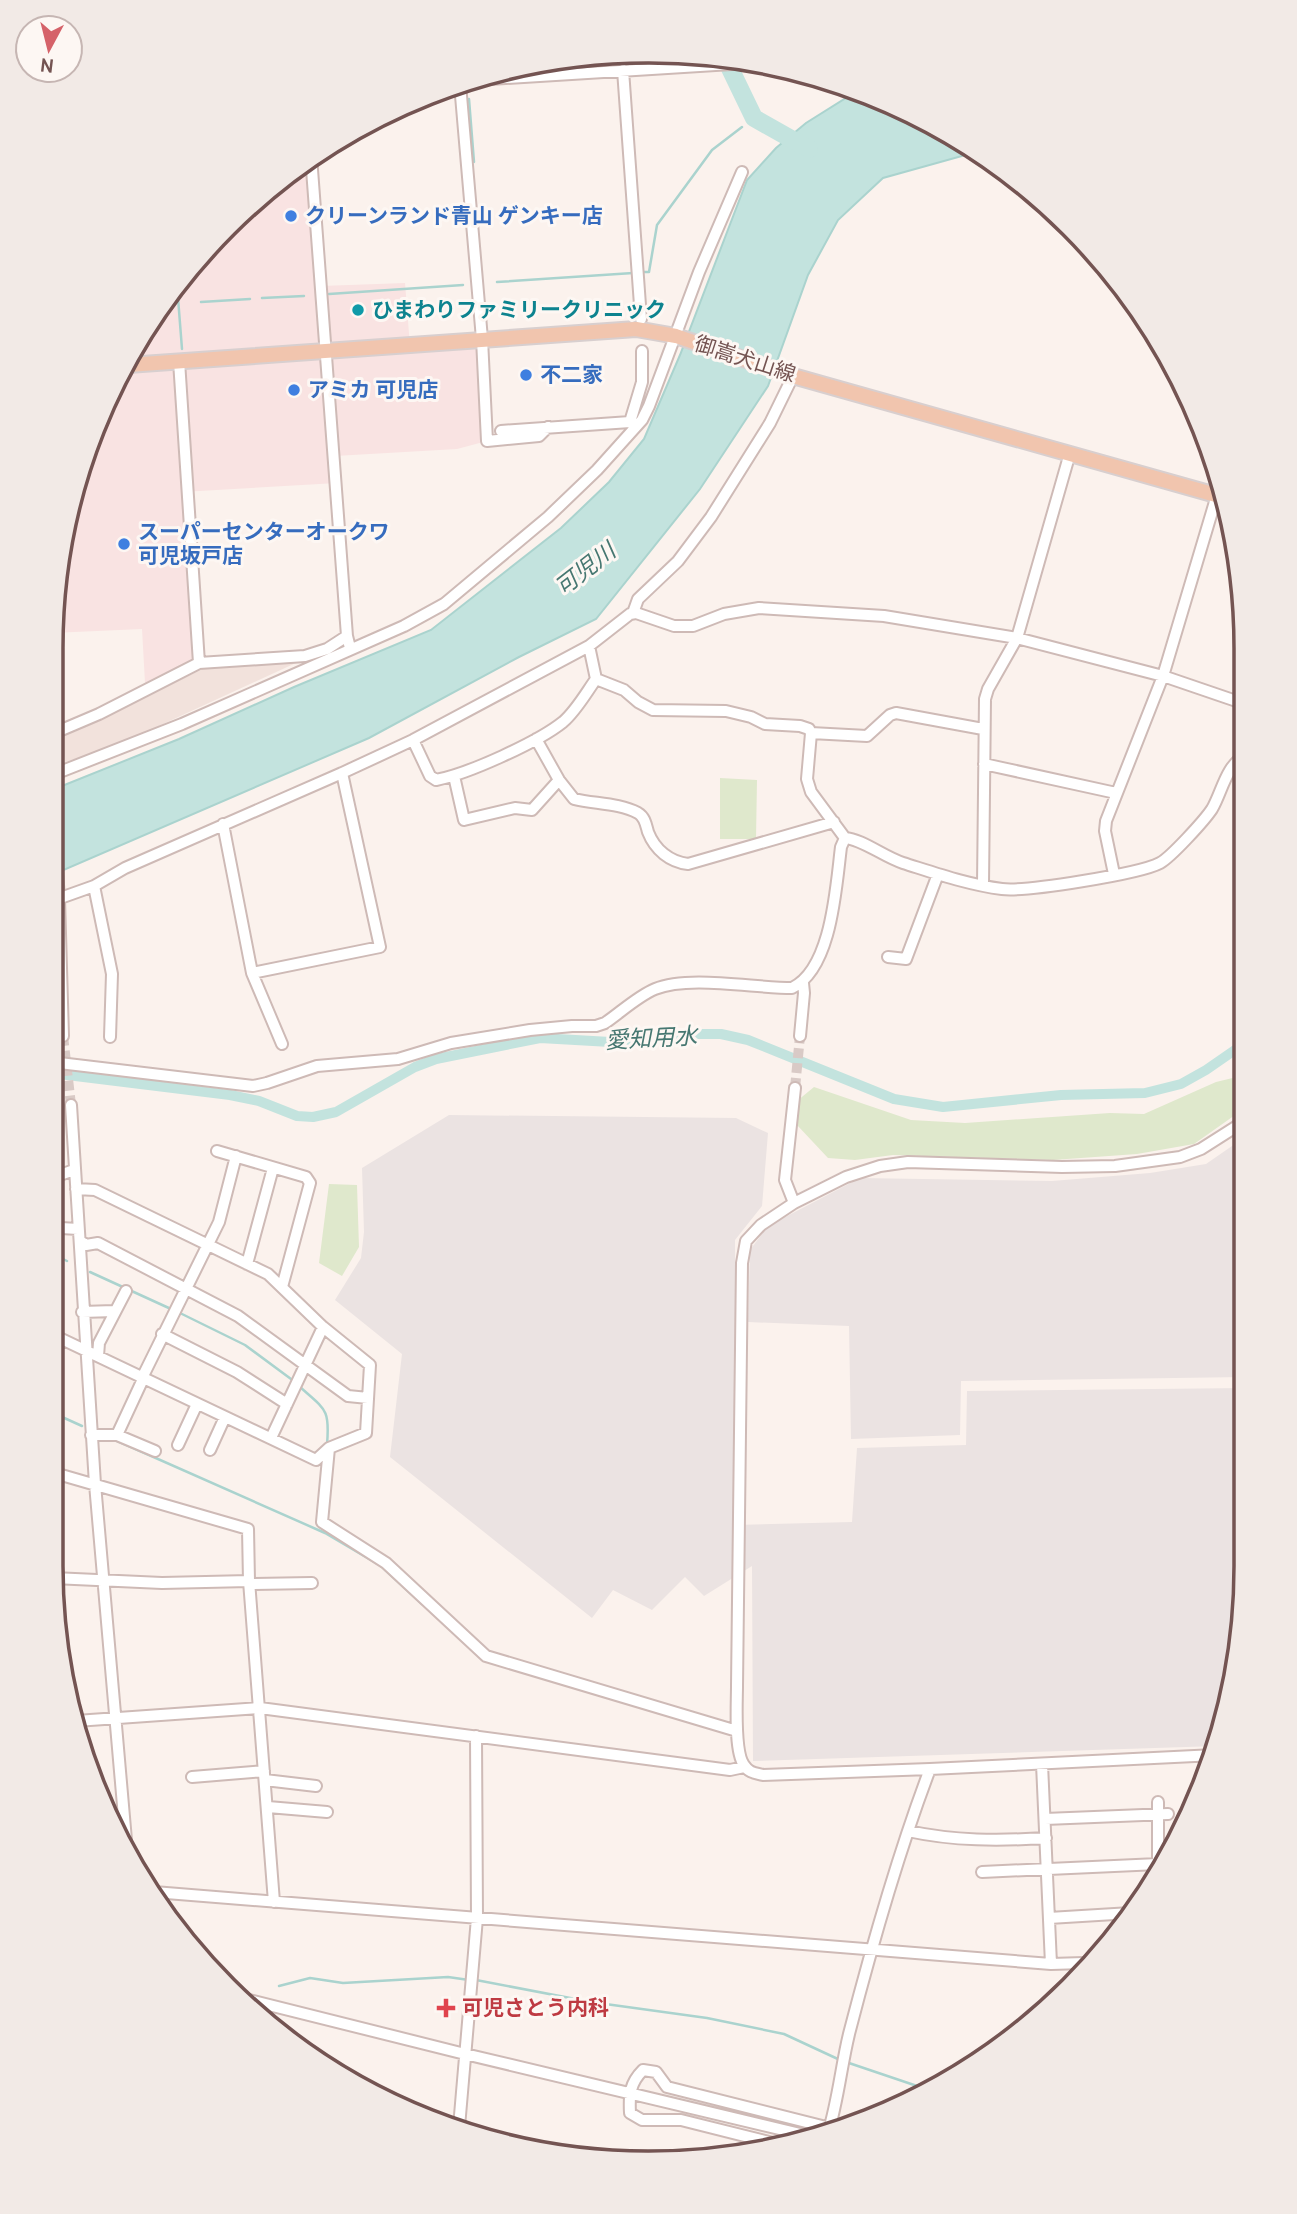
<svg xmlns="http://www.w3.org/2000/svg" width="1297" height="2214" viewBox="0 0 1297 2214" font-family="Cabin,'Noto Sans JP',sans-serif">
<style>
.residential{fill:#f2e2dc}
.commercial{fill:#f9e3e2}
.industrial{fill:#ebe3e2}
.green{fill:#dfe8cc}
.water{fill:#c3e3de;stroke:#aad3ce;stroke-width:2}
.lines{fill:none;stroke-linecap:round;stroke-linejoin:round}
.stream{stroke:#aad3ce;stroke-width:2.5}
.canal{stroke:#c3e3de;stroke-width:10}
.river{stroke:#c3e3de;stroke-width:18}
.minor-tunnel{stroke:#d9cac6;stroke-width:10;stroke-dasharray:10 5;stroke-linecap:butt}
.minor-casing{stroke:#cebab6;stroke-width:14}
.major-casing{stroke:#d8cfcf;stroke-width:18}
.minor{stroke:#fff;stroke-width:10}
.major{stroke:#f1c5ae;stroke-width:14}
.shop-dot{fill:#3f7fe0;stroke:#fdf7f3;stroke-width:2.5}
.culture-dot{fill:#0f9aa8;stroke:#fdf7f3;stroke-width:2.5}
.health-dot{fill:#e0444e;stroke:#fdf7f3;stroke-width:2.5}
.labels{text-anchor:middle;stroke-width:6;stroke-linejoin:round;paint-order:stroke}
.shop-label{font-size:21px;font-weight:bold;fill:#366cbe;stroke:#fdf7f3;text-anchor:start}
.culture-label{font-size:21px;font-weight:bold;fill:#0d838f;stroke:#fdf7f3;text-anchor:start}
.street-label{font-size:21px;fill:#745452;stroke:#fdf7f3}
.health-label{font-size:21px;font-weight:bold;fill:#be3a42;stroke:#fdf7f3;text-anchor:start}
.water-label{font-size:23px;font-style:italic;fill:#467771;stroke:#fdf7f3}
.rim{fill:none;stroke:#745452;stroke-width:3.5}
</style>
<rect width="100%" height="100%" fill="#fbf2ed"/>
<path class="residential" d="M298,662L113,747L65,762L61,737L203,669Z"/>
<path class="commercial" d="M311,156L321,286L405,283L410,346L482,339L487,441L457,449L335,456L337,483L182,492L193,660L145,683L142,629L52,633V609L82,457L151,317L226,226Z"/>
<path class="industrial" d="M449,1115L736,1118L768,1133L762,1206L735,1240V1525L852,1522L857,1448L966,1445L967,1391L1245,1388V1605L1217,1746L753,1761L752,1566L704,1596L685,1577L652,1610L613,1590L592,1618L390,1457L402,1354L335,1300L361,1258L364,1232L362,1168Z
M1245,1137V1377L961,1381L960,1435L851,1439L849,1326L748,1322L750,1250L768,1226L860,1178L1052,1181L1150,1173L1206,1164Z"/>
<path class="green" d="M720,778L757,780L756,839H720Z
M1245,1075V1108L1194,1144L1137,1154L1053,1160L893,1155L855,1160L828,1158L797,1125V1101L814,1087L911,1120L965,1123L1110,1113L1144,1114L1216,1082Z
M329,1184L357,1185L359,1247L342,1276L319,1263Z"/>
<path class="water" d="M863,92L877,96L980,151L883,178L838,220L808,275L768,386L700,489L596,619L519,657L369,738L52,875V790L179,739L294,687L431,630L561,528L609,482L644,439L680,355L747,180L776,148L806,123L846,98Z"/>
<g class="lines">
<path class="stream" d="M469,99L474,162
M750,121L754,118
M640,272H649L657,225L712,150L742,127
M497,282L633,273
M177,285L182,349
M329,294L463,285
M262,298L304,296
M201,302L250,299
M51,1253L67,1261
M90,1272L171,1309
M182,1314L245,1345L291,1379
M300,1387C326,1410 330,1409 327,1445
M51,1412L82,1426
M115,1440L325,1533L381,1566L422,1604
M476,1980L591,2002L707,2018L784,2034L840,2060
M279,1986L310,1978L343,1983L448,1977L469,1980
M846,2062L923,2088"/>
<path class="canal" d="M51,1073L230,1095L259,1101L297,1116L313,1117L336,1112L415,1067L436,1059L540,1038L628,1043L698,1034H721L748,1040L894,1099L943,1107L1061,1095L1145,1093L1181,1084L1206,1070L1245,1043"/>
<path class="river" d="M725,58L754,118L809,149"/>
<path class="minor-tunnel" d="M63,1036L71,1105
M795,1088L800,1036"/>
<g class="minor-casing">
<path id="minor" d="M623,70L641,319
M474,80L765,62
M460,84L482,339L487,441L539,436L548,427
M311,156L347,636L350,648
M179,361L199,663
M501,431L630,422L642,382V351
M633,613L638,599L678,561L711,517L770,423L793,376
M596,679L624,690L638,702L653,710L726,711L751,717L765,724L800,726L809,729L811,733L807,779L811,792L845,838
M811,733L867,736L890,715L896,713L983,729
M52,734L99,714L199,663L305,656L327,649L347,636
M536,739L559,780L574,799C595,804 619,803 638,813C645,817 646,825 648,832C655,850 670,862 688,864L834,822
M413,740L430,776L436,780C468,774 538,742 563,722C576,711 586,693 596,679L589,646
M984,764L1116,793
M52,775L182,724L404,626L444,604L548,517L597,470L642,420L649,406L699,272L742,172
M454,776L464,820L515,808L532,810L559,780
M52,797L59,899L63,1036
M223,824L252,973L380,947L342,773
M1114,874L1105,831L1106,821L1163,676L1217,495
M983,885L985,699L988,689L1017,638L1163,676L1245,704
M94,886L125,868L342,773L413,740L589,646L630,614L636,613L674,626H693L724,614L759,608L884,616L1017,638L1070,453
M52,901L94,886L112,974L110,1037
M888,957L906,959L938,874
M252,973L282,1044
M800,1036L804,993L803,983
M51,1062L253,1086L267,1083L317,1066L398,1059L451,1043L530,1030L572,1026H596L605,1023C621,1012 638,996 655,989C689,975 753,988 792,988C832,969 836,886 841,847L845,838C862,839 884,857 903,863C935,873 969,885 1002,889C1025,892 1139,874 1160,863C1171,857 1204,821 1212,809C1222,792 1226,765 1245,756
M71,1105L95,1484L126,1840
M217,1151L306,1177L310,1183L282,1287
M51,1171L60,1175L74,1170
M794,1203L785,1180L795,1088
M51,1239L61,1228L78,1229
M80,1241L86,1245L98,1243L238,1316L348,1396L368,1398
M247,1264L273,1168
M82,1312L114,1311
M51,1334L316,1460L329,1448L366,1433L370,1365L323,1327L268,1274L95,1190L76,1189
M162,1334L237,1372L287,1404
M98,1356L99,1343L126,1291
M51,1361L61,1339
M142,1378L219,1222L236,1156
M91,1435H117L155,1451
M117,1435L143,1379
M271,1438L323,1327
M178,1445L197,1404
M329,1448L322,1522L386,1563L486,1656L737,1731
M210,1450L225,1417
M51,1472L248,1529L249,1581L274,1902
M53,1578L162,1583L249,1581
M250,1584L312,1583
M76,1721L260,1708L730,1770L744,1767
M1208,1755V1772
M1215,1755L930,1769L763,1775C755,1773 749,1773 744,1765C734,1752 737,1703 737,1686L742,1263L746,1241L761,1225L794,1203L846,1177L880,1166L908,1162L1062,1167L1115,1166L1180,1157L1201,1149L1245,1121
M1042,1764L1051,1964
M192,1777L264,1771
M265,1780L316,1786
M1158,1802V1872
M268,1807L327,1812
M1045,1819L1168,1814
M908,1831C954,1841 999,1841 1046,1838
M982,1872L1158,1864
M154,1892L1051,1964L1084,1963
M1049,1918L1131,1913
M249,2000L465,2054L813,2137
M459,2127L477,1918L476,1736
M828,2133C838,2101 841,2067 849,2034C872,1945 897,1856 930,1769
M777,2144L681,2120H642L630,2113C629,2094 630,2083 643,2070L656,2072L667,2087L842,2131"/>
</g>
<g class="major-casing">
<path id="major" d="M128,365L636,329L676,336L793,376L1223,497"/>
</g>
<use href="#minor" class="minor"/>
<use href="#major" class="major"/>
</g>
<g class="shop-dot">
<circle cx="291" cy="216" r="7"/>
<circle cx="526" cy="375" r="7"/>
<circle cx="294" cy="390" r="7"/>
<circle cx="124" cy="544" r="7"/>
</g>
<circle class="culture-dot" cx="358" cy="310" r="7"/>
<path class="health-dot" d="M442.5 1997.5h7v7h7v7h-7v7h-7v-7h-7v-7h7z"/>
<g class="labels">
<g class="shop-label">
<text x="305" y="223">クリーンランド青山 ゲンキー店</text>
<text x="540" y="382">不二家</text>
<text x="308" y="397">アミカ 可児店</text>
<text x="138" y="539">スーパーセンターオークワ<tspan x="138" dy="24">可児坂戸店</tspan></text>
</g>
<g class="culture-label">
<text x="372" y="317">ひまわりファミリークリニック</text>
</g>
<g class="street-label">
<text transform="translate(745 359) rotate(18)" y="7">御嵩犬山線</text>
</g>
<g class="health-label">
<text x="462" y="2015">可児さとう内科</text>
</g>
<g class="water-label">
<text transform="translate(585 569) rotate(-38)" y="8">可児川</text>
<text transform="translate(651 1038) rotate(-3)" y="8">愛知用水</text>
</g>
</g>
<path d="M0 0H1297V2214H0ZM648 63H649A585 585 0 0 1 1234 648V1566A585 585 0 0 1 649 2151H648A585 585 0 0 1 63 1566V648A585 585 0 0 1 648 63Z" fill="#f2eae6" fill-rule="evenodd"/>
<path class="rim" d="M648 63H649A585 585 0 0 1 1234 648V1566A585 585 0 0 1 649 2151H648A585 585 0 0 1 63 1566V648A585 585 0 0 1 648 63Z"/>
<g transform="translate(49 49) rotate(187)"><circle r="33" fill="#fdf7f3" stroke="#c6b6b3" stroke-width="2"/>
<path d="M0-5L12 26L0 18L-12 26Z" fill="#d56269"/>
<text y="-10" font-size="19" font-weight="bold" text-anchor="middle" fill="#745452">N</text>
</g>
</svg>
